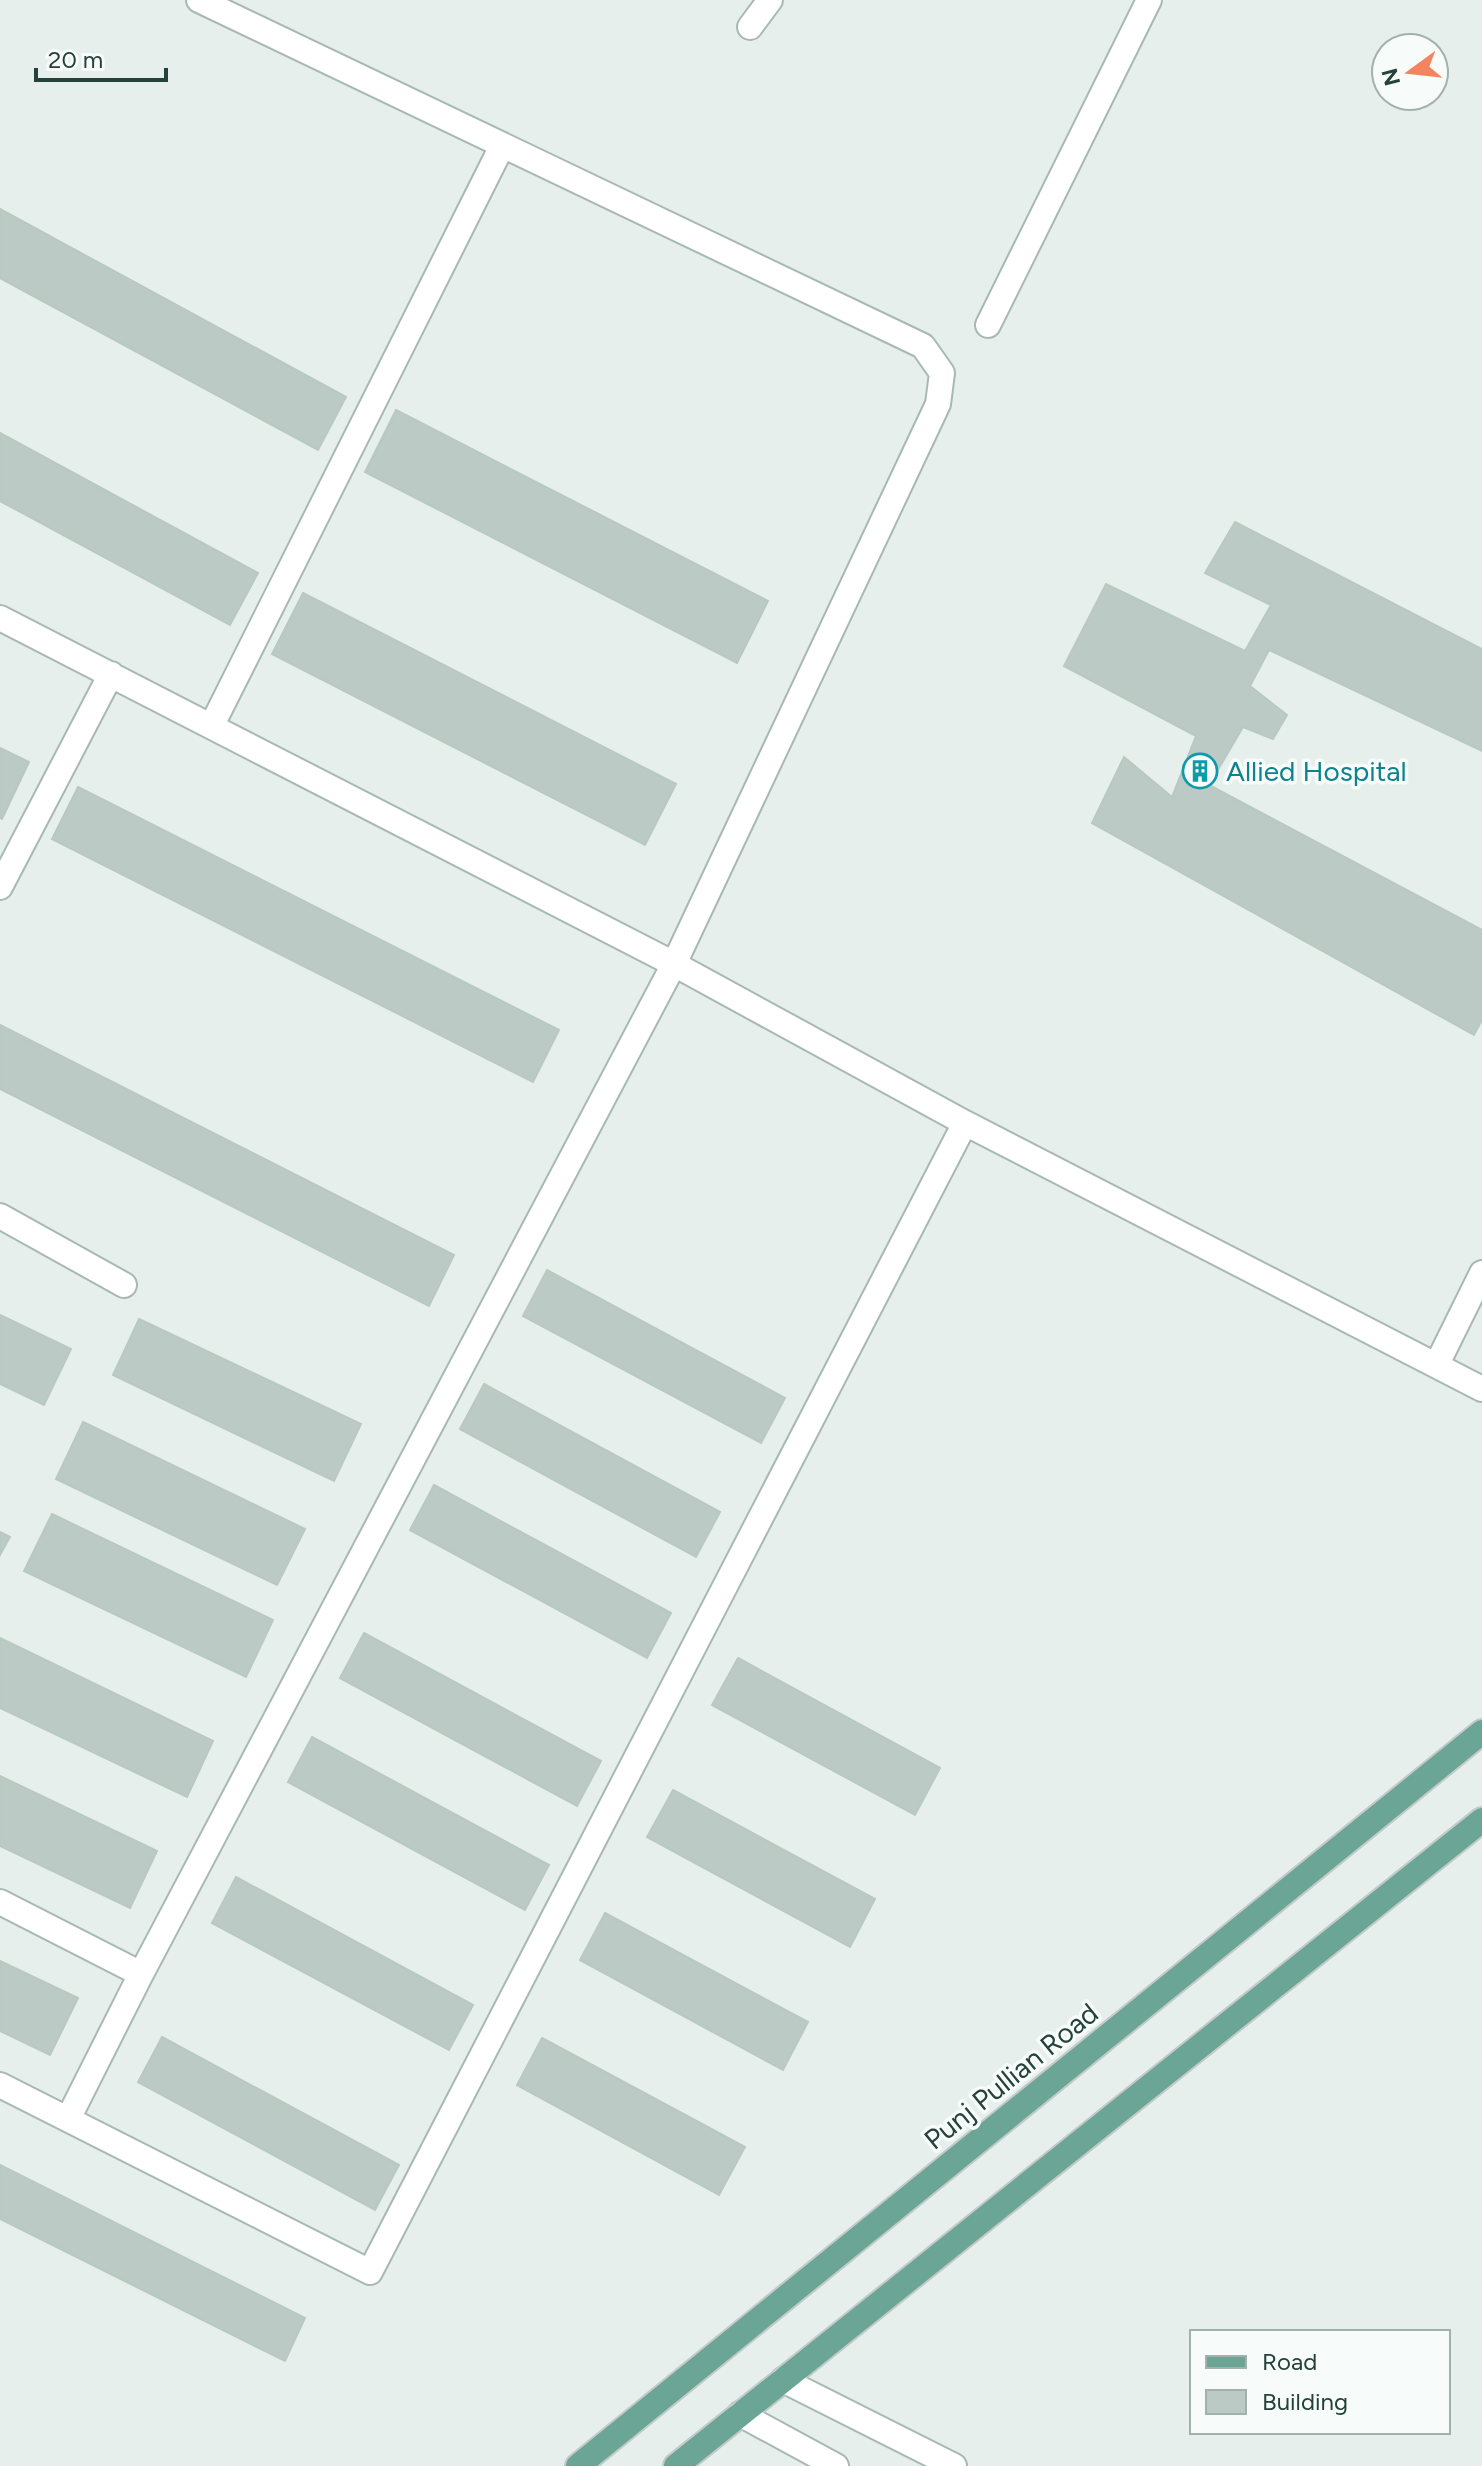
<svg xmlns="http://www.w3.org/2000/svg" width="1482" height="2466" viewBox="0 0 1482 2466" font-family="Figtree,sans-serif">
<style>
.building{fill:#bbcac4;stroke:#b8c9c2;stroke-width:2}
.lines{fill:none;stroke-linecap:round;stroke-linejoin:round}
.service-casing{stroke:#a8b8b2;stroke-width:28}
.minor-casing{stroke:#a8b8b2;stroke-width:28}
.primary-casing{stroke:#c2cac8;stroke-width:28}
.service{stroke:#fff;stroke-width:24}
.minor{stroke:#fff;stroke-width:24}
.primary{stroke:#6aa596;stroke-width:24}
.labels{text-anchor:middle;stroke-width:7;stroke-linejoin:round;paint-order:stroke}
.culture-label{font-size:28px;fill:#0d838f;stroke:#f7fbf9;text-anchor:start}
.street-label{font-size:28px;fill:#24423a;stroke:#f7fbf9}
</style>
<rect width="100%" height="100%" fill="#e6efeb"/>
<path class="building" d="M0,209L346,397L318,450L0,278Z
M396,410L768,601L737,663L365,472Z
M0,433L258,573L230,625L0,501Z
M1235,522L1482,649V751L1269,650L1250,686L1287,715L1273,739L1243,727L1209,785L1482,930V1020L1474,1035L1092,823L1124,757L1172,797L1196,736L1064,666L1106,584L1245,651L1271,605L1205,573Z
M303,593L676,784L645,845L272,654Z
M0,748L29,762L2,819L0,818Z
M78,787L559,1030L533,1082L52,839Z
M0,1025L454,1255L429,1306L0,1089Z
M547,1270L785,1398L761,1443L523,1316Z
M0,1315L71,1349L44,1405L0,1384Z
M139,1319L361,1424L334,1481L113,1375Z
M484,1384L720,1512L696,1557L460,1429Z
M83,1422L305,1529L277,1585L56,1479Z
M434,1485L671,1613L647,1658L410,1530Z
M52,1514L273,1620L246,1677L24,1571Z
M0,1532L10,1537L0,1555Z
M364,1633L601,1761L577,1806L340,1678Z
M0,1638L213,1741L187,1797L0,1708Z
M738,1658L940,1768L915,1815L712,1705Z
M312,1737L549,1865L525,1910L288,1782Z
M0,1776L157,1851L130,1908L0,1846Z
M673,1790L875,1899L850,1947L647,1837Z
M236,1877L473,2005L449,2050L212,1923Z
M605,1913L808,2022L783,2070L580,1960Z
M0,1961L78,1998L50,2055L0,2031Z
M162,2037L399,2165L375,2210L138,2082Z
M542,2038L745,2147L719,2195L517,2085Z
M0,2165L305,2318L285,2361L0,2219Z"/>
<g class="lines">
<g class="service-casing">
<path id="service" d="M750,27L770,0"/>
</g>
<g class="minor-casing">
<path id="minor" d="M988,325L1149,0
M0,618L674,964L965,1123L1482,1389
M212,725L502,146
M0,887L111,674
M0,1216L124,1285
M1437,1364L1482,1273
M0,1902L141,1974
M0,2085L370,2272L965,1123
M68,2119L141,1974L674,964L938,404L942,373L923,346L199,0
M783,2380L954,2466
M740,2414L836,2466"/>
</g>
<g class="primary-casing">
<path id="primary" d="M578,2466L1482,1732
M676,2466L1482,1820"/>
</g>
<use href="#service" class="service"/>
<use href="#minor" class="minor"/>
<use href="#primary" class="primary"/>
</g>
<defs>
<g id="building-ring" transform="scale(1.8)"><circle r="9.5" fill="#f7fbf9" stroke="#0f9aa8" stroke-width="1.5"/><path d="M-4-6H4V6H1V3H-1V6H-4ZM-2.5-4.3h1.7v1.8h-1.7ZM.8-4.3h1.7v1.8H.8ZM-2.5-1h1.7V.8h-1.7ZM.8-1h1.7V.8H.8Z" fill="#0f9aa8"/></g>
</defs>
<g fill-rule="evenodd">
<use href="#building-ring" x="1200" y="771"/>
</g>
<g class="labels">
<g class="culture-label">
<text x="1226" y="781">Allied Hospital</text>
</g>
<g class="street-label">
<text transform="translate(1011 2076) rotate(-39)" y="10">Punj Pullian Road</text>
</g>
</g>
<rect x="1190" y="2330" width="260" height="104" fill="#f7fbf9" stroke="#a3b1ad" stroke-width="2"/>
<rect x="1206" y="2356" width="40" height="12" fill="#6aa596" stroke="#a3b1ad" stroke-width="2"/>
<text x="1262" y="2370" font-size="24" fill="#24423a">Road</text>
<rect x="1206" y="2390" width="40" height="24" fill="#bbcac4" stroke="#a3b1ad" stroke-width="2"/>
<text x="1262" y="2410" font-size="24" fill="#24423a">Building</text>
<g transform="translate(1410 72) rotate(255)"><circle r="38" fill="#f7fbf9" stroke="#a3b1ad" stroke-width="2"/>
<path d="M0-6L14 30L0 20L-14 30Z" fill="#f4845f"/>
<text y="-12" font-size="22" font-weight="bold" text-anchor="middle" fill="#24423a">N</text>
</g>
<path d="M36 68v12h130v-12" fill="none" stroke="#24423a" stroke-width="4"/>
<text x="48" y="68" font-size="24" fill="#24423a" stroke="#f7fbf9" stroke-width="6" paint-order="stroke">20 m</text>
</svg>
